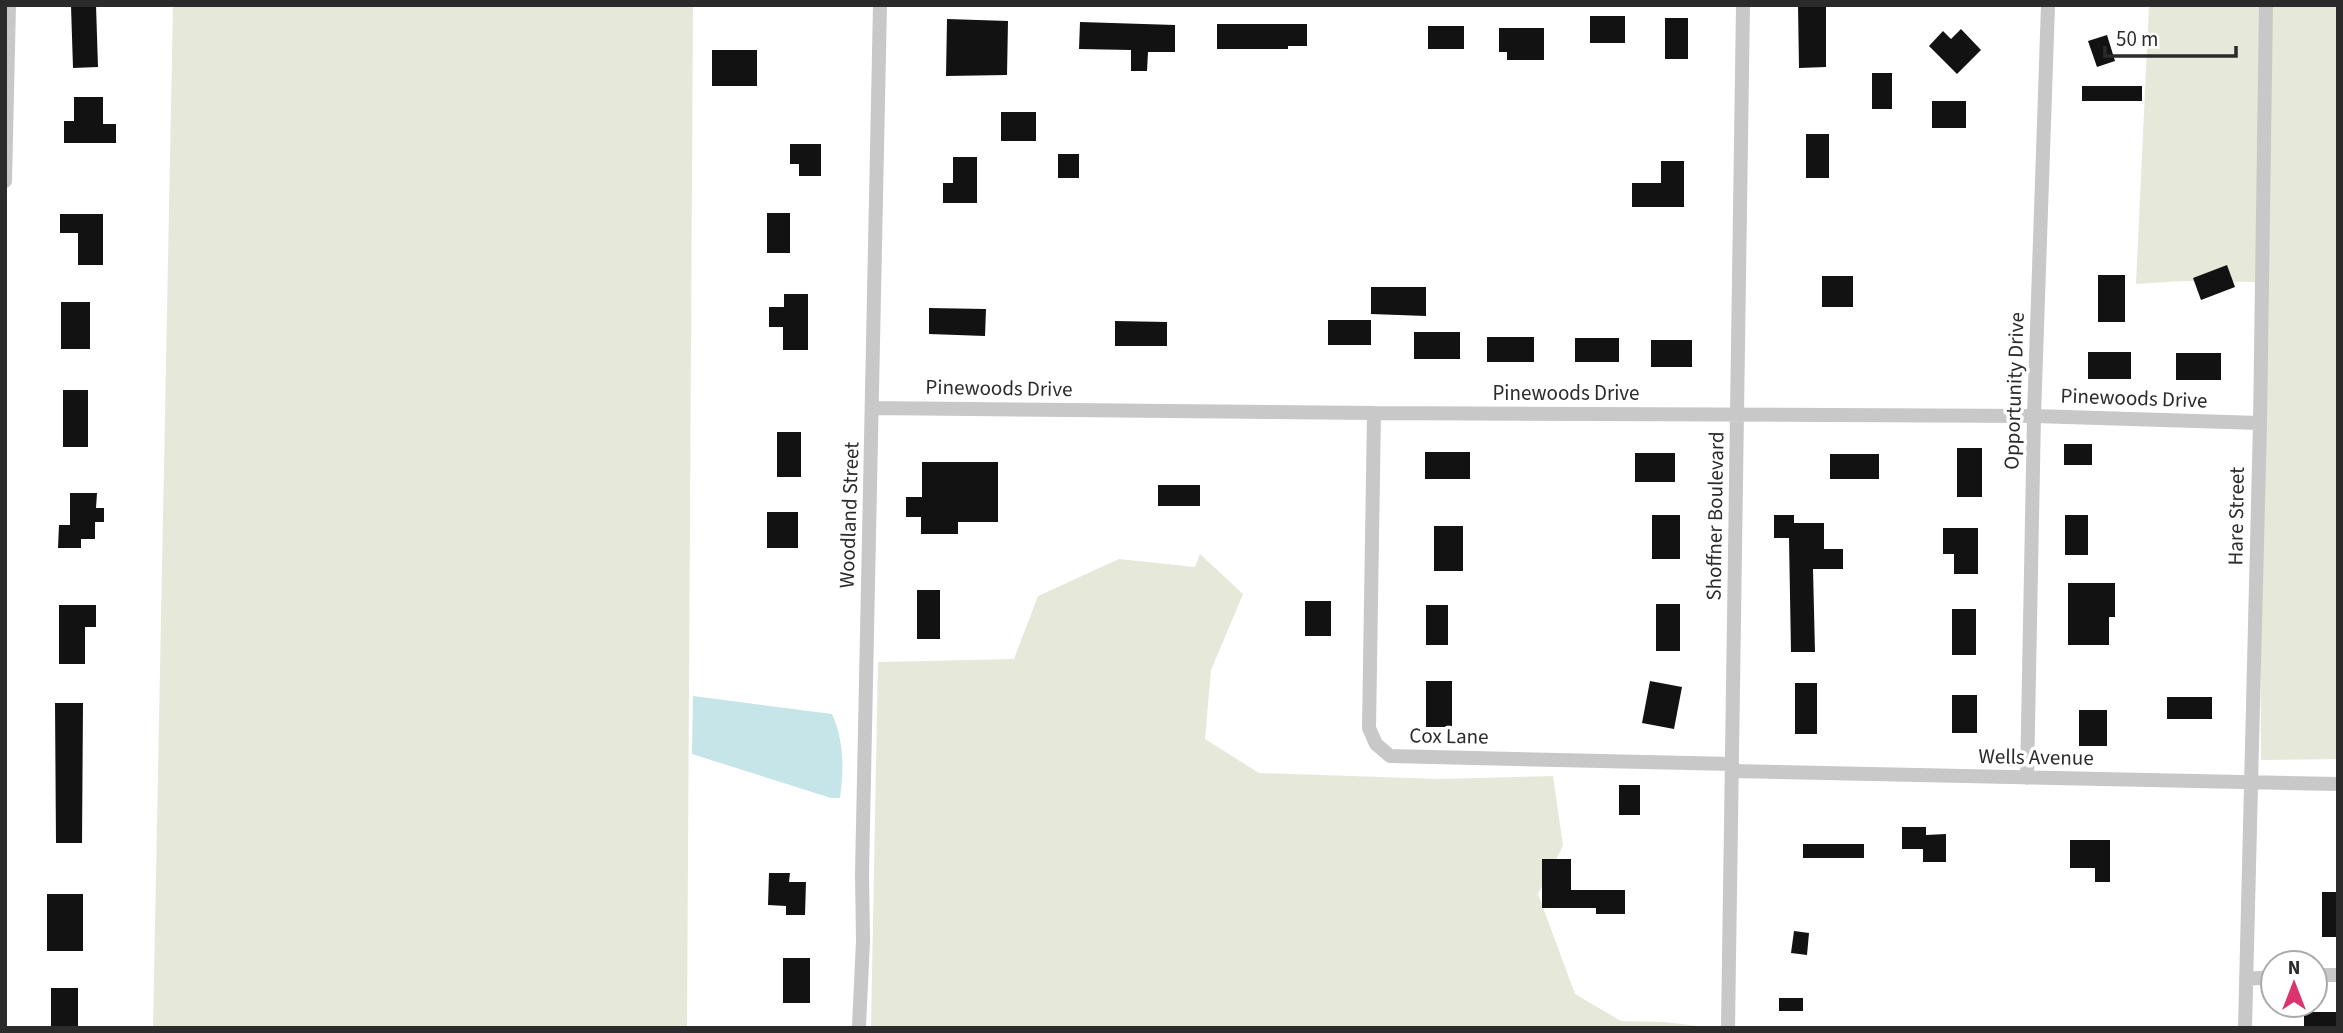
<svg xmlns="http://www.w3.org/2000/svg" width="2343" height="1033" viewBox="0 0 2343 1033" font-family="'Source Sans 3',sans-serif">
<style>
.green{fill:#e6e9d9}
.water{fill:#c5e5e9}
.building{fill:#121212}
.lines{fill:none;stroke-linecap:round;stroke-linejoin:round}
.minor{stroke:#c8c8c8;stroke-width:14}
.labels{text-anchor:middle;stroke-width:7;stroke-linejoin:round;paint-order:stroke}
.street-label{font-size:21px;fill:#2b2b2b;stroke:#fff}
</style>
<rect width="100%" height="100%" fill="#fff"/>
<path class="green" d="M173,5H693L687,1028H153Z
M2149,5H2338V759L2261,760L2259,282L2183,281L2136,284Z
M1200,554L1243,594L1211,670L1205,739L1259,773L1440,779L1553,776L1563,846L1538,894L1575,994L1621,1021L1666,1022L1713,1028H871L878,662L1014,659L1038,596L1119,559L1195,567Z"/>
<path class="water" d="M693,696L832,714C844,741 844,768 840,798H831L692,754Z"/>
<path class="building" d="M96,5L98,67L73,68L71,6Z
M1798,5H1826V67L1799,68Z
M1590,16H1625V43H1590Z
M1665,18H1688V59H1665Z
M947,19L1008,21L1007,75L946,76Z
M1080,22L1175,25V52H1148L1147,71H1131V50L1079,49Z
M1217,24H1307V46H1288V49H1217Z
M1428,26H1464V49H1428Z
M1499,28H1544V60H1507V52H1499Z
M1961,29L1981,50L1957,74L1929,46L1943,31L1951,39Z
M2107,35L2115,61L2097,67L2088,41Z
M712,50H757V86H712Z
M1872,73H1892V109H1872Z
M2082,86H2142V101H2082Z
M74,97H103V124H116V143H64V121H74Z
M1932,101H1966V128H1932Z
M1001,112H1036V141H1001Z
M1806,134H1829V178H1806Z
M790,144H821V176H799V164H790Z
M1058,154H1079V178H1058Z
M953,157H977V203H943V183H953Z
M1661,161H1684V207H1632V183H1661Z
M767,213H790V253H767Z
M60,214H103V265H78V233H60Z
M2227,265L2235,287L2201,300L2193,278Z
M2098,275H2125V322H2098Z
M1822,276H1853V307H1822Z
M1371,287H1426V316L1371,314Z
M784,294H808V350H783V327H769V307H784Z
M61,302H90V349H61Z
M929,308L986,309L985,336L929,334Z
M1328,320H1371V345H1328Z
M1115,321L1167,322V346H1115Z
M1414,332H1460V359H1414Z
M1487,337H1534V362H1487Z
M1575,338H1619V362H1575Z
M1651,340H1692V367H1651Z
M2088,352H2131V379H2088Z
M2176,353H2221V380H2176Z
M63,390H88V447H63Z
M777,432H801V477H777Z
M2064,444H2092V465H2064Z
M1957,448H1982V497H1957Z
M1425,452H1470V479H1425Z
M1635,453H1675V482H1635Z
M1830,454H1879V479H1830Z
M922,462H998V522H958V534H921V517H906V497H922Z
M1158,485H1200V506H1158Z
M70,493H97L96,508H104V522H95V539H81V548H58L59,525H70Z
M767,512H798V548H767Z
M1652,515H1680V559H1652Z
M1774,515H1794V523H1824V549H1843V569H1813L1815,652H1791L1789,538H1774Z
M2065,515H2088V555H2065Z
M1434,526H1463V571H1434Z
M1943,528H1978V574H1954V554H1943Z
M2068,583H2115V617H2109V645H2068Z
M917,590H940V639H917Z
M1305,601H1331V636H1305Z
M1656,604H1680V651H1656Z
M59,605H96V627H85V664H59Z
M1426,605H1448V645H1426Z
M1952,609H1976V655H1952Z
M1426,681H1452V727H1426Z
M1650,681L1682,687L1674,729L1642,723Z
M1795,683H1817V734H1795Z
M1952,695H1977V733H1952Z
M2167,697H2212V719H2167Z
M55,703H83L82,843H56Z
M2079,710H2107V746H2079Z
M1619,785H1640V815H1619Z
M1902,827H1926V835L1946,834V862H1923V849H1902Z
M2070,840H2110V882H2095V868H2070Z
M1803,844H1864V858H1803Z
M1542,859H1571V890H1625V914H1596V908H1542Z
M769,873H790L789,882H806L805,915H786V906L768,905Z
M2322,892H2338V937H2322Z
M47,894H83V951H47Z
M1794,931L1809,933L1807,955L1791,953Z
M783,958H810V1003H783Z
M51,988H78V1028H51Z
M1779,998H1803V1011H1779Z
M2304,1012H2338V1028H2304Z"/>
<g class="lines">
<path class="minor" d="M5,181L9,5
M873,408L1374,413L2034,416L2260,423
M1374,413L1369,728L1376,744L1390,756L1732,764
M1732,771L2338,784
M2027,778L2034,416L2048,5
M2315,975H2338
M2246,979L2273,977
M859,1026L863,941L862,874L880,5
M1728,1028L1743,5
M2245,1028L2260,423L2266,5"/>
</g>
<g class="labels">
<g class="street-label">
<text transform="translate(999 388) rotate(1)" y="7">Pinewoods Drive</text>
<text transform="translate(2014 391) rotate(-88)" y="7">Opportunity Drive</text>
<text x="1566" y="400">Pinewoods Drive</text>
<text transform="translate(2134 398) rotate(2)" y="7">Pinewoods Drive</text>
<text transform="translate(849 515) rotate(-88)" y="7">Woodland Street</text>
<text transform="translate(1715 516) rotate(-89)" y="7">Shoffner Boulevard</text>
<text transform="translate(2236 516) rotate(-89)" y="7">Hare Street</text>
<text transform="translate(1449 736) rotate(1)" y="7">Cox Lane</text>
<text transform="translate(2036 757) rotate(1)" y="7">Wells Avenue</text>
</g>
</g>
<rect width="2343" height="1033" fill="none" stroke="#2b2b2b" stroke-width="14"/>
<g transform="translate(2294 984)"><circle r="33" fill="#ffffff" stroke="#aaaaaa" stroke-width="2"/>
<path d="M0-5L12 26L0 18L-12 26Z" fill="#dd336f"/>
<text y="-10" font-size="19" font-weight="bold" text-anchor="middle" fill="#2b2b2b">N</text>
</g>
<path d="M2105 46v10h131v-10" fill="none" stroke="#2b2b2b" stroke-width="3.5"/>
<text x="2116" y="46" font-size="21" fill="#2b2b2b" stroke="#ffffff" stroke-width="5" paint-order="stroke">50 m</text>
</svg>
